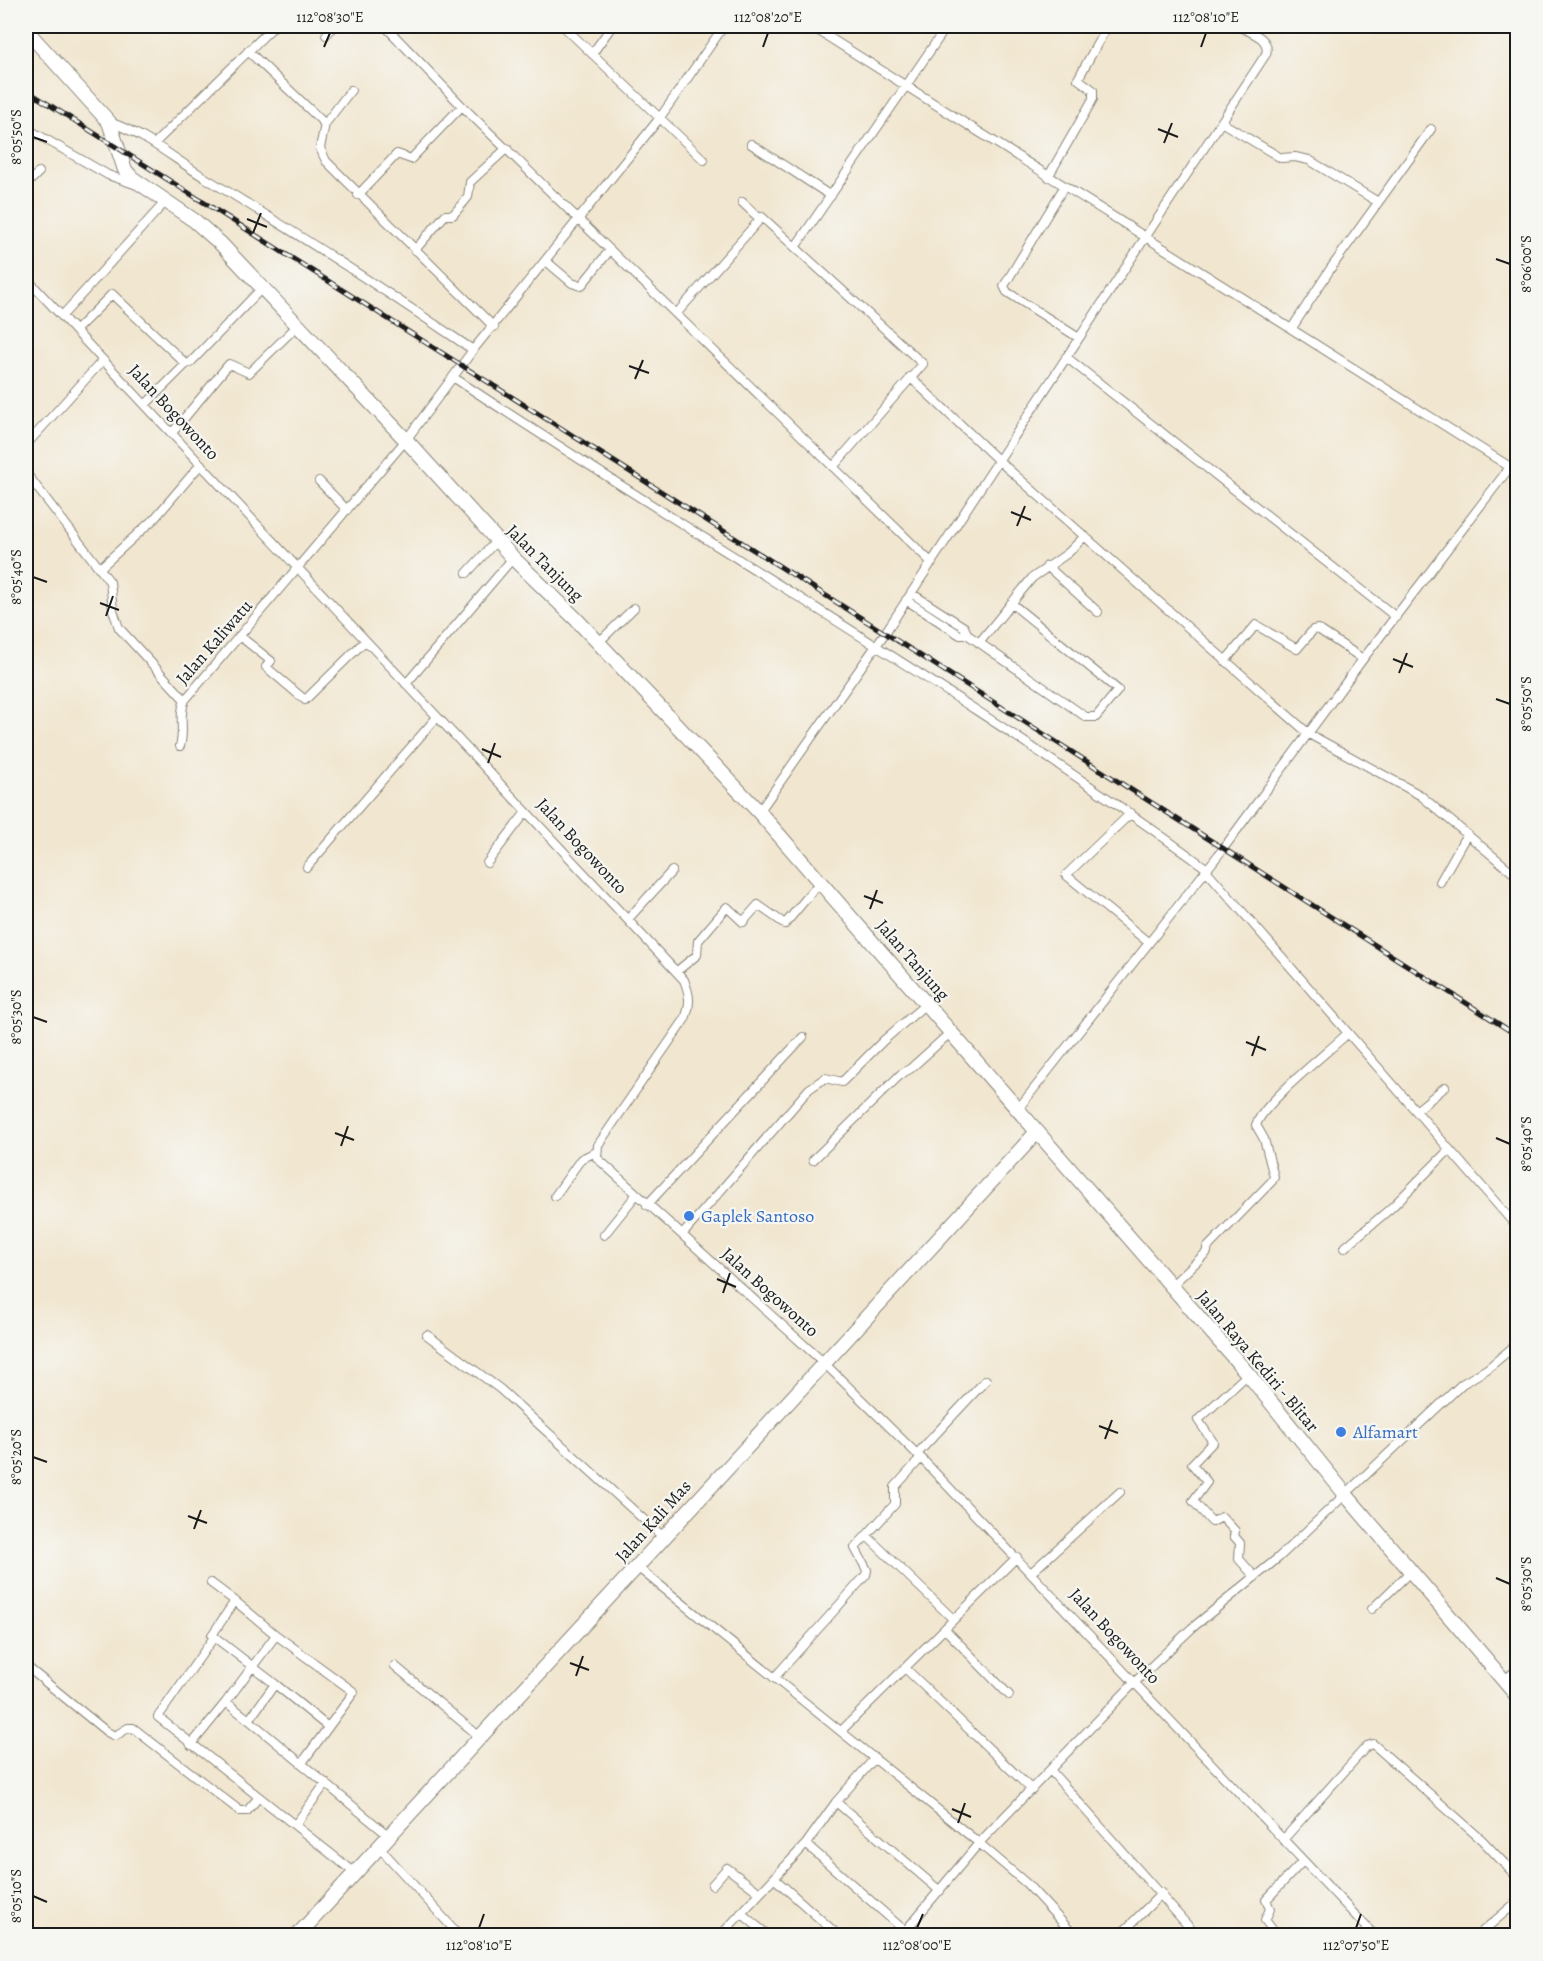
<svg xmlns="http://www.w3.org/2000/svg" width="1543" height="1961" viewBox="0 0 1543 1961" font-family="Alegreya,serif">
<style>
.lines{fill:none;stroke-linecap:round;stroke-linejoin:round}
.street-casing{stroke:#868176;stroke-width:10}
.primary-casing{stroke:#868176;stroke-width:16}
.street{stroke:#fff;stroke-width:8}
.primary{stroke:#fff;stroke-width:14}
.rail-casing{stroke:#1c1c1c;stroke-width:5}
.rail{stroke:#f6f6f2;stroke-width:3;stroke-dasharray:9;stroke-linecap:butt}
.ticks{fill:none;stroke:#1c1c1c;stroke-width:2}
.shop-dot{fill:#3f7fe0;stroke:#f6f6f2;stroke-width:2}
.labels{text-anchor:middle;stroke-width:4.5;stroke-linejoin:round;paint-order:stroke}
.street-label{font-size:18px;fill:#1c1c1c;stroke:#f6f6f2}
.shop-label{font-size:18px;fill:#366cbe;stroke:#f6f6f2;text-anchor:start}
.neatline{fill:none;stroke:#1c1c1c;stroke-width:2}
.ticks-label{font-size:15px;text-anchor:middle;fill:#1c1c1c}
</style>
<rect width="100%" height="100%" fill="#f6f6f2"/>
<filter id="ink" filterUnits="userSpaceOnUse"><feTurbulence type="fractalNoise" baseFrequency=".0167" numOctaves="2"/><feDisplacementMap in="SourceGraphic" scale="12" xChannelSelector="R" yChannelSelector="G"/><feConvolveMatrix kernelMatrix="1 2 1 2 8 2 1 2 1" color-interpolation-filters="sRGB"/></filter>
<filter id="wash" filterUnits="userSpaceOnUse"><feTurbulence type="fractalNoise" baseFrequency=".008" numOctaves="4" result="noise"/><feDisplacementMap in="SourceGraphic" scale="24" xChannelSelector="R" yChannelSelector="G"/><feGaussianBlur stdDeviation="1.35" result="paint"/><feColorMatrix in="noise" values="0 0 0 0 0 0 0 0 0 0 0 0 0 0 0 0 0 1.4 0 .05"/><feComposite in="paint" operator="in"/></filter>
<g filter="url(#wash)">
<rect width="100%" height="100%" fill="#f1e6cf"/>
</g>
<g filter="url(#ink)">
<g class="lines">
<g class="street-casing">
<path id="street" d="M385,26L462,106L932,563
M563,26L704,160
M811,26L1518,472
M326,35L334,26
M248,51L325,124L320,148L326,161L494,327
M592,54L612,26
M109,122C146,134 174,159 207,179C297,233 386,291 473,350
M1221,122L1281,158L1295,157L1309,160L1378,202
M325,124L351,90
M26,128L108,175L137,185
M154,144L274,26
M751,144L831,196
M1048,177L1093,99V90L1078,79L1107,26
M26,185L39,172
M1064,187L1004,286L1007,292L1079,338
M358,195L397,154L411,159L462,106
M742,202L759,218
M796,246L947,26
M415,250L445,215H453L468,197L470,182L507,148
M546,261L572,283L581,286L610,250
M26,278L684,980C690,995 691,1003 685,1019L598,1145L597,1158L823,1362L921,1458L1375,1936
M677,313L762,217L923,364L833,467
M62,316L166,201
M1292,328L1331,268L1431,129
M76,330L112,294L186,364
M1066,357L1396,617
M453,377C703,543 964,691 1206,868
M910,377L998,460L1309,734L1420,795L1518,877
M145,405L186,364L190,363L262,288
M172,433L229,364L249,373L298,325
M26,445L103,360
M26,473L110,582L113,610L119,628L185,700
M319,481L347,510
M1047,566L1098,612
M100,568L155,518L201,464
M467,573L497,540
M911,593L964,627L968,635
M906,600L960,635H968L1086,717H1096L1118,690L1011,603
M241,637L271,661L266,667L305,700L365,641
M598,643L634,608
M979,643L1032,578L1068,553L1085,536
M1225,661L1256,625L1297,649L1313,630L1318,629L1363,659
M406,684L513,558
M180,746C185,730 178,716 185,700L406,440L473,350L659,119L724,26
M759,812L885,633L1266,54C1271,38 1250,32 1238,26
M1131,813L1066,875L1149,943
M487,863L526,812
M307,867L437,717
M1206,870L1518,1228
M1440,882L1467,834
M628,919L672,871
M677,971L697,955L698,941L727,907L743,922L758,905L785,924L820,882
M1018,1109L1223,849L1363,659L1510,467
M1416,1111L1445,1087
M813,1160L901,1074L910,1069L951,1032
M555,1196L581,1159L596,1152
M647,1205L803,1037
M683,1234L809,1089L825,1078L842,1082L884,1040L927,1003
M604,1235L636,1195
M1344,1248L1391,1208L1449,1150
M1171,1286L1207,1252V1248L1272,1181L1274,1177L1264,1139L1256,1125C1265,1101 1327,1053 1348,1033
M427,1335L500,1389L663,1537
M1248,1374L1198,1420L1213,1442L1192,1464L1207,1482L1193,1501L1212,1522L1222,1517L1235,1531L1234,1536L1240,1543L1239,1559L1255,1577
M917,1454L986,1380
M867,1536L953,1619
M636,1566L979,1843L1027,1884L1075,1936
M1032,1572L1120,1492
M211,1583L235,1601
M1372,1609L1411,1571
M945,1629L1009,1695
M214,1637L158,1717L355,1873
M26,1666L107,1732L115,1736L128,1728H133L240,1811H247L259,1797
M395,1666L480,1737
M905,1668L1032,1790
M774,1678L866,1575L867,1570L855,1548L895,1504V1487L921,1458
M1503,1681L1518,1669
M275,1684L328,1727
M226,1702L276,1635
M841,1731L1017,1557
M191,1745L226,1702L249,1720
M302,1763L354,1692L276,1635L235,1601L212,1635L275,1684L249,1720L389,1836
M1051,1771L1197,1936
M836,1802L940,1891
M295,1825L326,1783
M1283,1840L1367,1746L1373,1744L1482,1840L1518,1878
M806,1844L905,1931
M379,1847L460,1936
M775,1879L839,1936
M712,1885L727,1868L760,1893
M741,1913L769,1936
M720,1936L806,1844L836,1802L875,1758
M901,1936L979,1843L1136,1681L1192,1628L1278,1558L1462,1384L1487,1369L1518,1343
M1119,1936L1162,1893
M1277,1936L1265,1920L1270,1909L1266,1900L1303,1861
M1477,1936L1518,1901"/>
</g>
<g class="primary-casing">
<path id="primary" d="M26,30L109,122L125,170L132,178L195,221L221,244L406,440L513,558L575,618L759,812L1248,1374L1346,1495L1518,1697
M297,1936L1037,1132"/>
</g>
<use href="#street" class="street"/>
<use href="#primary" class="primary"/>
<g class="rail-casing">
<path id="rail" d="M26,90L885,633L1518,1036"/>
</g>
<use href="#rail" class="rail"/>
</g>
</g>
<path class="ticks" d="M324,47L330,33M763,47L768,33M1201,47L1206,33M1158,129L1178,137M33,137L47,142M1164,143L1172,123M247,219L267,227M253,233L261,213M1496,259L1510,264M629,366L649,373M635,379L643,360M1011,512L1031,520M1017,526L1025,506M33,577L47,582M100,603L119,610M106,616L113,596M1393,659L1413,667M1399,673L1407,653M1496,699L1510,704M482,749L501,757M488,763L495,743M864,896L883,903M870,909L877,890M33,1017L47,1022M1246,1042L1266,1050M1252,1056L1259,1036M335,1133L354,1140M1496,1138L1510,1144M341,1146L348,1126M717,1279L736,1287M723,1293L730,1273M1099,1426L1118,1433M1105,1439L1112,1420M33,1457L47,1462M188,1516L207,1523M194,1529L201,1510M1496,1578L1510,1584M570,1663L589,1670M576,1676L583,1656M952,1809L971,1817M958,1823L965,1803M33,1896L47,1902M479,1928L484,1914M917,1928L923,1914M1356,1928L1361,1914"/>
<g class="shop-dot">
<circle cx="689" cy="1216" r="6"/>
<circle cx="1341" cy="1432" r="6"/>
</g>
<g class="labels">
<g class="street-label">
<text transform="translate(174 412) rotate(47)" y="6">Jalan Bogowonto</text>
<text transform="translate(545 563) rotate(45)" y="6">Jalan Tanjung</text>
<text transform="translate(214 642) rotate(-49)" y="6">Jalan Kaliwatu</text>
<text transform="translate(582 846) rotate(47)" y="6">Jalan Bogowonto</text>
<text transform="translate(913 960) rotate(49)" y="6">Jalan Tanjung</text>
<text transform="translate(770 1292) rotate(42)" y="6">Jalan Bogowonto</text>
<text transform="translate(1258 1361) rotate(50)" y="6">Jalan Raya Kediri - Blitar</text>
<text transform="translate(653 1521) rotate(-48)" y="6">Jalan Kali Mas</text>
<text transform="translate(1115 1636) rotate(47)" y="6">Jalan Bogowonto</text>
</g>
<g class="shop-label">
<text x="701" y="1222">Gaplek Santoso</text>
<text x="1353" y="1438">Alfamart</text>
</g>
</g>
<rect width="1543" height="1961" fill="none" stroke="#f6f6f2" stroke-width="66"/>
<rect x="33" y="33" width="1477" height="1895" class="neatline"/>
<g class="ticks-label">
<text x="330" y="22">112°08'30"E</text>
<text x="768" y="22">112°08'20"E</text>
<text x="1206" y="22">112°08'10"E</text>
<text transform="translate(16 137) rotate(-90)" y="5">8°05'50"S</text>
<text transform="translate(1526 264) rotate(-90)" y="5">8°06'00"S</text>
<text transform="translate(16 577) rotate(-90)" y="5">8°05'40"S</text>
<text transform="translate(1526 704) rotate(-90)" y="5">8°05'50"S</text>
<text transform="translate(16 1017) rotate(-90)" y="5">8°05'30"S</text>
<text transform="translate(1526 1144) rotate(-90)" y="5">8°05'40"S</text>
<text transform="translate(16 1457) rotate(-90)" y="5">8°05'20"S</text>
<text transform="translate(1526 1584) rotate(-90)" y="5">8°05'30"S</text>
<text transform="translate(16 1896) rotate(-90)" y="5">8°05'10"S</text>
<text x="479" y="1950">112°08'10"E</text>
<text x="917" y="1950">112°08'00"E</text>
<text x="1356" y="1950">112°07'50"E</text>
</g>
</svg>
